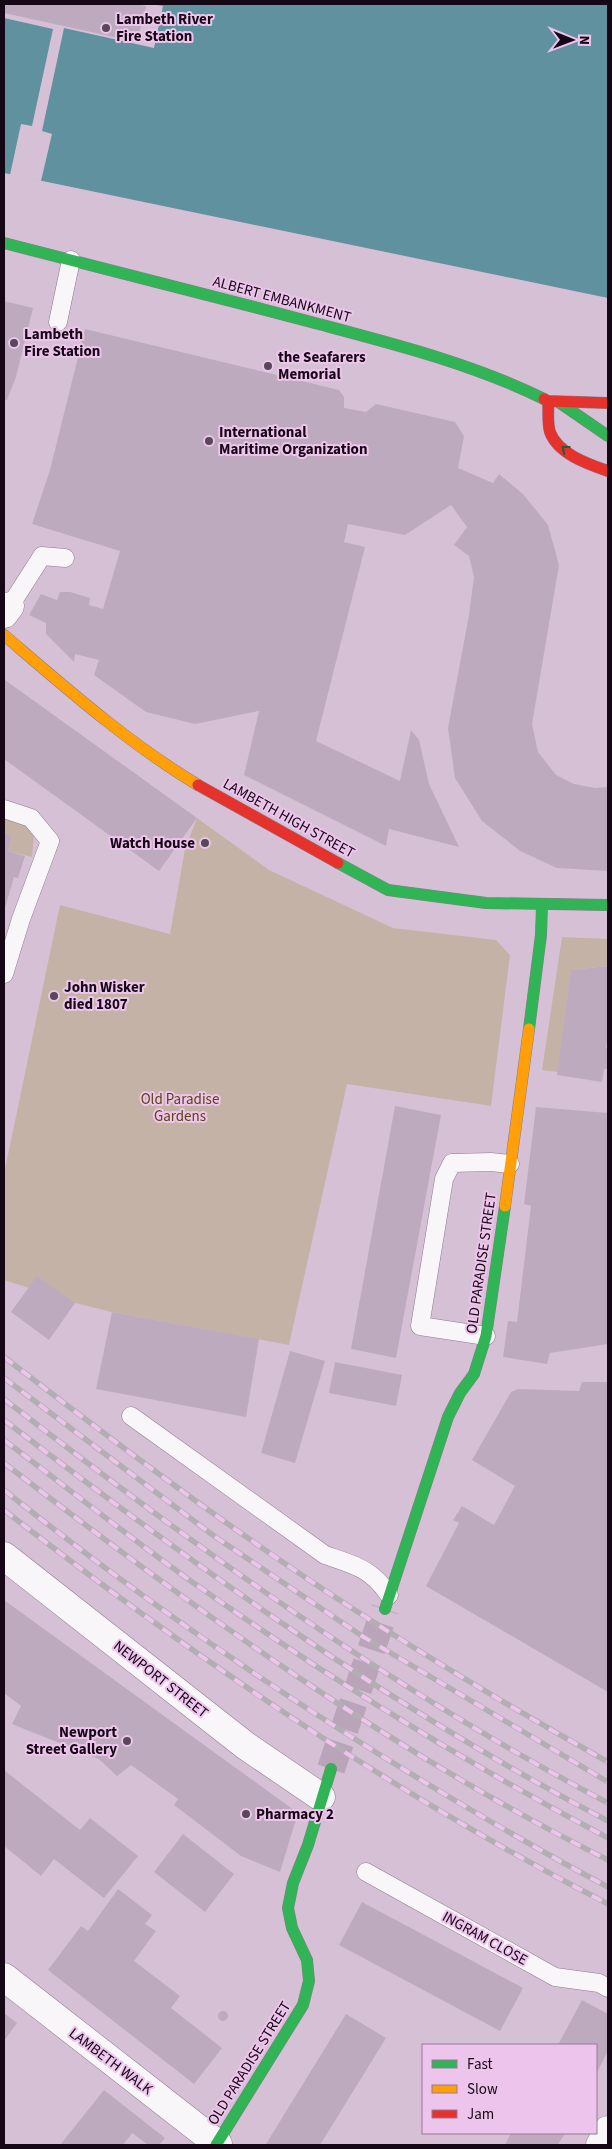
<svg xmlns="http://www.w3.org/2000/svg" width="612" height="2149" viewBox="0 0 612 2149" font-family="'Source Sans 3',sans-serif">
<style>
.green{fill:#c5b2a6}
.water{fill:#60919f}
.pier{fill:#d6c0d6}
.building{fill:#beaabe}
.lines{fill:none;stroke-linecap:round;stroke-linejoin:round}
.secondary-tunnel{stroke:#b9a4b9;stroke-width:28;stroke-dasharray:28 14;stroke-linecap:butt}
.lane-casing{stroke:#8c7b8c;stroke-width:19}
.street-casing{stroke:#8c7b8c;stroke-width:29}
.fast-casing{stroke:#8c7b8c;stroke-width:12}
.slow-casing{stroke:#8c7b8c;stroke-width:12}
.jam-casing{stroke:#8c7b8c;stroke-width:12}
.lane{stroke:#f9f6f9;stroke-width:18}
.street{stroke:#f9f6f9;stroke-width:28}
.fast{stroke:#30b455;stroke-width:11}
.slow{stroke:#ff9f0a;stroke-width:11}
.jam{stroke:#e5322d;stroke-width:11}
.rail-casing{stroke:#b3aeb3;stroke-width:5.5}
.rail{stroke:#edc4eb;stroke-width:4;stroke-dasharray:11;stroke-linecap:butt}
.oneway{stroke:#225e35}
.poi-dot{fill:#594859;stroke:#edc4eb;stroke-width:2}
.labels{text-anchor:middle;stroke-width:4;stroke-linejoin:round;paint-order:stroke}
.poi-label{font-size:15px;font-weight:bold;fill:#150715;stroke:#edc4eb;text-anchor:start}
.street-label{font-size:15px;fill:#150715;stroke:#edc4eb}
.park-label{font-size:15px;fill:#5a450c;stroke:#edc4eb}
</style>
<rect width="100%" height="100%" fill="#d6c0d6"/>
<path class="green" d="M4,817L23,823L34,836L32,857L8,851L12,836L4,833Z
M197,818L269,870L393,928L496,940L510,955L491,1106L347,1084L289,1345L112,1312L75,1303L4,1280V1174L60,905L170,934L185,849Z
M562,937L608,939V966L571,970L558,1072L542,1070Z"/>
<path class="water" d="M4,4H608V298L4,173Z"/>
<path class="pier" d="M4,4H152L163,6L154,48L64,28L42,131L52,134L41,181L10,175L21,124L32,126L53,29L4,18Z"/>
<path class="building" d="M4,4H136L146,6L137,42L4,13Z
M4,301L33,308L16,377L7,400H4Z
M85,329L339,390L344,397V408L366,412L376,404L455,422L464,436L458,468L493,483L499,474L523,494L548,525L559,565L532,724L538,752L556,775L574,784L595,788L608,787V871L557,868L520,851L482,821L455,778L448,728L469,615L474,577L469,556L454,545L467,527L451,505L405,535L348,524L344,542L365,547L316,741L400,781L411,730L419,740L429,784L459,847L389,829L386,846L244,775L259,711L195,724L146,712L94,675L99,660L75,654L74,662L46,634V623L29,615L41,594L57,600L60,592H70L90,598L89,605L103,609L120,551L32,524L50,470Z
M5,680L197,818L159,871L4,759Z
M4,833L12,836L8,851L25,856L18,878L14,877L4,911Z
M608,966V1033L606,1048H608V1069H604L602,1082L557,1075L571,970Z
M395,1106L441,1115L396,1358L351,1349Z
M536,1107L608,1113V1344L550,1353L547,1364L503,1357L508,1321L517,1322L531,1206L524,1204Z
M37,1276L75,1303L49,1340L11,1312Z
M112,1312L259,1339L246,1417L96,1389Z
M290,1351L325,1361L295,1463L261,1453Z
M335,1362L402,1375L396,1406L329,1393Z
M582,1382H608V1692L426,1586L459,1523L453,1520L462,1506L494,1525L515,1486L472,1460L511,1392L518,1389L579,1391Z
M4,1600L298,1813L280,1872L241,1856L174,1805L178,1799L131,1765L117,1776L99,1759L12,1724L21,1706L4,1693Z
M4,1770L80,1830L90,1818L138,1856L104,1898L54,1859L41,1876L4,1846Z
M183,1834L234,1874L205,1912L154,1872Z
M118,1889L152,1915L145,1924L156,1931L134,1961L180,1996L171,2008L222,2048L194,2084L48,1970L81,1926L88,1931Z
M362,1902L523,1988L500,2031L339,1945Z
M582,2000L608,2014V2051L596,2074V2045H558Z
M218 2016a5 5 0 1 1 10 0a5 5 0 1 1-10 0Z
M4,2013L17,2023L4,2041Z
M346,2014L386,2038L320,2145H268L266,2144Z
M104,2090L165,2138L159,2145H148L132,2133L123,2145H60Z
M511,2133H565L558,2145H505Z"/>
<g class="lines">
<path class="secondary-tunnel" d="M331,1769L385,1609"/>
<g class="lane-casing">
<path id="lane" d="M58,322L71,260
M10,606L42,556L65,558
M4,809L31,818L50,841L21,919L4,974
M486,1336L420,1326L444,1179L452,1163L491,1162L510,1164
M131,1416L325,1555C354,1565 371,1568 389,1595
M366,1872L555,1977L599,1983L608,1988"/>
</g>
<g class="street-casing">
<path id="street" d="M4,614L10,606
M4,1556L246,1746L321,1797
M4,1977L218,2144
M600,2145L608,2130"/>
</g>
<g class="fast-casing">
<path id="fast" d="M4,243C107,269 209,295 311,322C390,343 471,363 544,399
M560,403L608,436
M338,863L388,890L486,903L608,905
M529,1029L541,935L542,905
M385,1609L448,1417L460,1393L474,1374L486,1336L505,1206
M216,2145L303,2005L309,1981L307,1960L292,1928L288,1908L293,1883L308,1845L331,1769"/>
</g>
<g class="slow-casing">
<path id="slow" d="M4,635C66,688 128,743 198,785
M505,1206L529,1029"/>
</g>
<g class="jam-casing">
<path id="jam" d="M544,399L548,401L608,403
M548,401C549,411 547,423 550,432C558,454 588,464 608,471
M198,785L338,863"/>
</g>
<use href="#lane" class="lane"/>
<use href="#street" class="street"/>
<use href="#fast" class="fast"/>
<use href="#slow" class="slow"/>
<use href="#jam" class="jam"/>
<g class="rail-casing">
<path id="rail" d="M4,1357C91,1424 178,1490 268,1552C378,1628 492,1697 608,1762
M4,1378L214,1536L362,1636L608,1782
M4,1399C196,1548 393,1690 608,1803
M4,1420C196,1567 393,1709 608,1821
M4,1440C65,1486 125,1534 188,1579C322,1674 462,1761 608,1838
M4,1463C195,1610 392,1752 608,1860
M4,1490C142,1600 289,1701 441,1792C496,1825 551,1857 608,1887
M4,1510C194,1658 394,1794 608,1904"/>
</g>
<use href="#rail" class="rail"/>
</g>
<defs><path id="oneway-chevron" d="M-2-3.5L2.5 0L-2 3.5" fill="none" stroke-width="1.6" stroke-linecap="round" stroke-linejoin="round" transform="scale(1.25)"/></defs>
<use class="oneway" href="#oneway-chevron" transform="translate(565 449) rotate(-142)"/>
<g class="poi-dot">
<circle cx="106" cy="28" r="5"/>
<circle cx="14" cy="343" r="5"/>
<circle cx="268" cy="366" r="5"/>
<circle cx="209" cy="441" r="5"/>
<circle cx="205" cy="843" r="5"/>
<circle cx="54" cy="996" r="5"/>
<circle cx="127" cy="1741" r="5"/>
<circle cx="246" cy="1814" r="5"/>
</g>
<g class="labels">
<g class="poi-label">
<text x="116" y="24">Lambeth River<tspan x="116" dy="17">Fire Station</tspan></text>
<text x="24" y="339">Lambeth<tspan x="24" dy="17">Fire Station</tspan></text>
<text x="278" y="362">the Seafarers<tspan x="278" dy="17">Memorial</tspan></text>
<text x="219" y="437">International<tspan x="219" dy="17">Maritime Organization</tspan></text>
<text x="195" y="848" text-anchor="end">Watch House</text>
<text x="64" y="992">John Wisker<tspan x="64" dy="17">died 1807</tspan></text>
<text x="117" y="1737" text-anchor="end">Newport<tspan x="117" dy="17">Street Gallery</tspan></text>
<text x="256" y="1819">Pharmacy 2</text>
</g>
<g class="street-label">
<text transform="translate(282 299) rotate(15)" y="5">ALBERT EMBANKMENT</text>
<text transform="translate(289 818) rotate(29)" y="5">LAMBETH HIGH STREET</text>
<text transform="translate(481 1263) rotate(-82)" y="5">OLD PARADISE STREET</text>
<text transform="translate(161 1679) rotate(38)" y="5">NEWPORT STREET</text>
<text transform="translate(485 1938) rotate(29)" y="5">INGRAM CLOSE</text>
<text transform="translate(111 2061) rotate(37)" y="5">LAMBETH WALK</text>
<text transform="translate(249 2063) rotate(-58)" y="5">OLD PARADISE STREET</text>
</g>
<g class="park-label">
<text x="180" y="1104">Old Paradise<tspan x="180" dy="17">Gardens</tspan></text>
</g>
</g>
<rect width="612" height="2149" fill="none" stroke="#150715" stroke-width="10"/>
<rect x="422" y="2044" width="175" height="90" fill="#edc4eb" stroke="#977895"/>
<rect x="432" y="2060" width="25" height="8" fill="#30b455" stroke="#977895"/>
<text x="467" y="2069" font-size="15" fill="#150715">Fast</text>
<rect x="432" y="2085" width="25" height="8" fill="#ff9f0a" stroke="#977895"/>
<text x="467" y="2094" font-size="15" fill="#150715">Slow</text>
<rect x="432" y="2110" width="25" height="8" fill="#e5322d" stroke="#977895"/>
<text x="467" y="2119" font-size="15" fill="#150715">Jam</text>
<g transform="translate(572 40) rotate(91)" stroke="#edc4eb" stroke-width="4" paint-order="stroke">
<path d="M0-4L9 19L0 12L-9 19Z" fill="#150715"/>
<text y="-8" font-size="14" font-weight="bold" text-anchor="middle" fill="#150715">N</text>
</g>
</svg>
